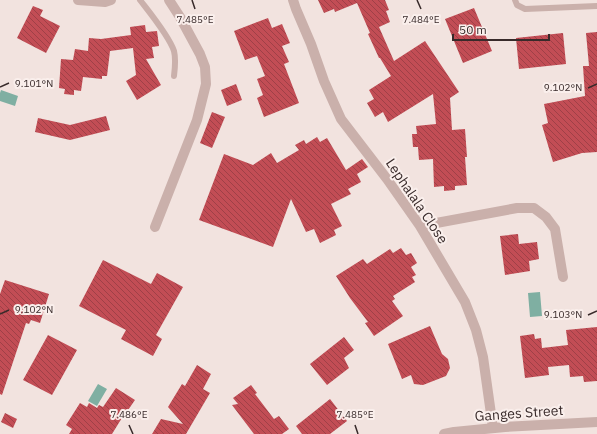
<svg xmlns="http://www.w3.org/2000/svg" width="597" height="434" viewBox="0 0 597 434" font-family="'IBM Plex Sans',sans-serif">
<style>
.water{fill:#7fafa2}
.building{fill:url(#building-back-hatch)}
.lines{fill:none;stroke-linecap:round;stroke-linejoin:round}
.lane{stroke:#cab0ab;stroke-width:6}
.street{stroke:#cab0ab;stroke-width:10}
.ticks{fill:none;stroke:#382a2a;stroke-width:1.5}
.labels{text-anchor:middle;stroke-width:4;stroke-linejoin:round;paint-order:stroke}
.street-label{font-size:14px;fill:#382a2a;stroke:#faefec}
.ticks-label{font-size:10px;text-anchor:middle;fill:#382a2a;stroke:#faefec;stroke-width:4;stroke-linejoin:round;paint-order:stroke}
</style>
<defs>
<pattern id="building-back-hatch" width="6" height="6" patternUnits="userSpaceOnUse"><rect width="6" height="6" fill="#c24d55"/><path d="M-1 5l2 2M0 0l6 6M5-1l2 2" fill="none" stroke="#9f4047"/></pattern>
</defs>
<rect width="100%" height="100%" fill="#f2e3df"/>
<path class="water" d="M1,90L18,96L15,106L0,101V93Z
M540,292L542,316L530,317L528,293Z
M98,384L107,389L97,406L88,401Z"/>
<path class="building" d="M318,0H385L389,10L386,11L390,22L379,27L394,61L425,41L459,92L450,98L452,130L465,129L467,157H465L467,185L455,186V190L444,191V186L434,187L433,159L419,160L418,147H413L412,134H417L416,126L436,124L433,94L388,122L383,112L375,117L367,103L374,99L369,90L391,76L380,58H379L368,34L370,33L357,3L335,12L334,9L324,13Z
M33,6L43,10L40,16L60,26L46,53L17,38Z
M474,8L492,51L463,63L445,19Z
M268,18L272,28L282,24L290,43L282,46L289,62L284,64L299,103L264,117L257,98L263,95L257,79L265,76L257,56L245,60L234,31Z
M145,25L146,32L157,31L159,46L152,47L154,58L146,59L161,85L137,100L126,81L136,75L133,48L110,51L107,76H102V79L83,77L81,91L74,90V95L64,94L65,89L59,88L61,59L73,60L75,49L88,51L89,38L101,39L131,35L130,27Z
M597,32V152L582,153L553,162L542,125L548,123L544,104L585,96L583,66H589L586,33Z
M563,33L566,64L519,69L516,38Z
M236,84L242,100L227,106L221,90Z
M212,112L225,117L212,148L200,143Z
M106,116L110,130L70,140L35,132L38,118L70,125Z
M317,137L320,142L327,138L346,170L362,159L368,167L357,174L361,182L348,189L351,194L331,204L342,226L334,230L336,235L320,243L314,229L306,232L291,199L273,247L199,220L224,154L253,165L271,153L277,163L299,150L295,145L304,140L306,144Z
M518,234L519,244L537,242L539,259L529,261L530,271L505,275L500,236Z
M401,248L406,255L411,253L417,263L411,267L416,275L412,277L415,282L393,296L395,299L392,301L403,316L374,336L365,323L368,322L350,298L336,276L363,259L367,264L390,249L393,253Z
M103,260L151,284L157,273L183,287L156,335L162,339L153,356L121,339L126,330L79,306Z
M5,280L49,294L40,323L31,320L29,324L26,323L2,395L0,394V294Z
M430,326L442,354L448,359L450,368L446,376L423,385L414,384L411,375L402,379L388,344Z
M597,327V381L584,382L583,376L570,377L569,365L548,367L549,375L525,378L520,336L534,334L535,339L541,338L542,348L568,345L566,330Z
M48,335L77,350L52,395L23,380Z
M344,337L354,350L344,358L349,368L327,385L310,364Z
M197,365L211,374L203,389L210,393L186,434H152L161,419L183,424L168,407L182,384L185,386Z
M251,385L257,393L255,394L274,419L279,416L289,429L282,434H254L232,405L238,404L233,398Z
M116,388L135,400L126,413H125L112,434H69L72,429L66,425L80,403L87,407L89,403L97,408L99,405L103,407Z
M330,399L347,421L330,434H302L296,426Z
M5,413L17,419L13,428L1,422Z"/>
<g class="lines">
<path class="lane" d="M140,0C150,13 169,36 174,51C176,59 175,68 174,76
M515,0L517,5L525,9L597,6"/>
<path class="street" d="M78,0L105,2L111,0
M293,0L296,9L311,44L324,81L341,119L387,179L420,226L465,302L476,330L483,357L493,428
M420,226L517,208H534L546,217L555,229L563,277
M155,227L197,120L206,84L205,67L200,54L180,17L169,0
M444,434L454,432L505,427L597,422"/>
</g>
<path class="ticks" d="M192,0L195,9M417,0L421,9M0,87L9,83M588,88L597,84M0,314L9,310M588,315L597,311M129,425L133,434M355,425L358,434"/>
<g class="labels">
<g class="street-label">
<text transform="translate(417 201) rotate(56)" y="5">Lephalala Close</text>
<text transform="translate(519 413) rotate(-4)" y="5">Ganges Street</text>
</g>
</g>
<g class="ticks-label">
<text x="195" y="23">7.485°E</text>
<text x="421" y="23">7.484°E</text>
<text x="34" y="87">9.101°N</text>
<text x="563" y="91">9.102°N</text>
<text x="34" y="313">9.102°N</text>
<text x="563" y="318">9.103°N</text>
<text x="129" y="418">7.486°E</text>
<text x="355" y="418">7.485°E</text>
</g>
<path d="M453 34v6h96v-6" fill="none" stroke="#382a2a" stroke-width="2"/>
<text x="459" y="34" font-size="12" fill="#382a2a" stroke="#faefec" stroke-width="3" paint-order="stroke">50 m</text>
</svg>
